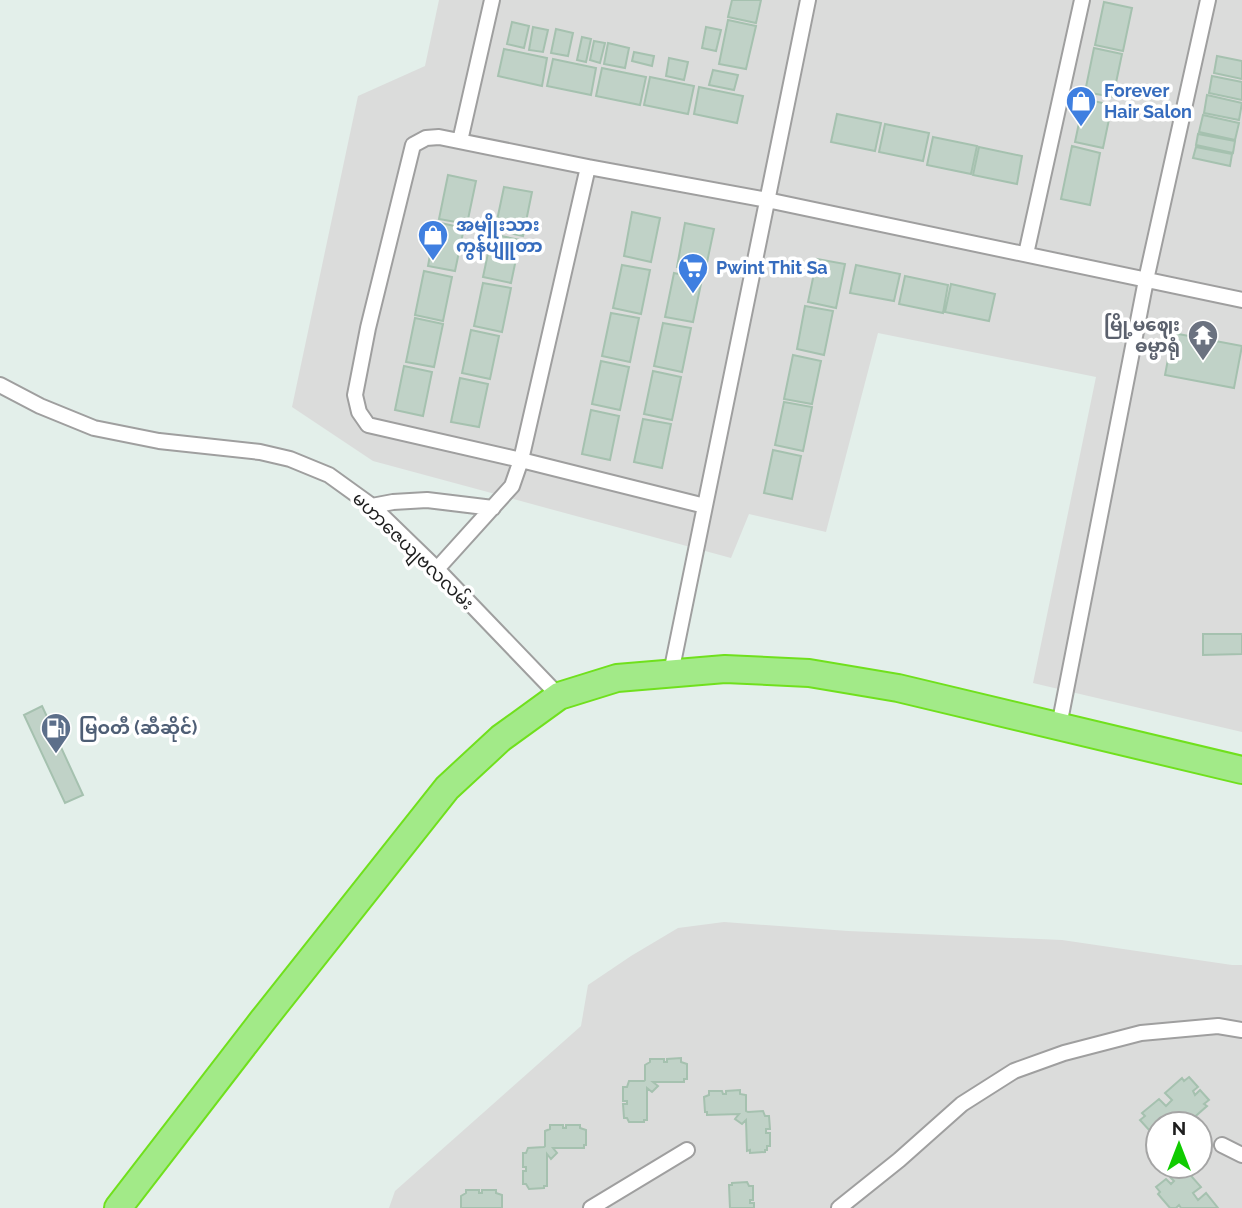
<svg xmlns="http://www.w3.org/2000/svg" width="1242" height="1208" viewBox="0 0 1242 1208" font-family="Raleway,'Noto Sans Myanmar',sans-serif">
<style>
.residential{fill:#dbdcdb;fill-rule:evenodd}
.building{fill:#c0d2c7;stroke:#a5c1af;stroke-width:2}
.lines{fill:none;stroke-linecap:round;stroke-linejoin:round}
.street-casing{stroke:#9f9f9f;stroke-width:18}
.highway-casing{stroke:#70e01d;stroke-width:30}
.street{stroke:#fff;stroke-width:14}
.highway{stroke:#a2ea88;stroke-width:26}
.labels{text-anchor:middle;stroke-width:7;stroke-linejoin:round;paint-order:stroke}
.shop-label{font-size:18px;font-weight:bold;fill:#366cbe;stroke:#fff;text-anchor:start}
.worship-label{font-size:18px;font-weight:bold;fill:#5b616d;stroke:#fff;text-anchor:end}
.street-label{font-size:18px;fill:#1e1e1e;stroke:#fff}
.service-label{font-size:18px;font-weight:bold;fill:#4e5e75;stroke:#fff;text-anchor:start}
</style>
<rect width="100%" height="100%" fill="#e3efea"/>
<path class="residential" d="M439,0H1242V732L1033,683L1096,377L878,333L826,532L749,514L731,558L373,461L292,407L358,96L425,66Z
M724,922L848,931L1062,940L1232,965H1242V1208H389L395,1191L581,1026L588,985L631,956L678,928ZM1158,1124H1200V1166H1158Z"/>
<path class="building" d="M732,0H761L756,23L728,17Z
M1104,2L1132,8L1123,51L1095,45Z
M728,20L756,26L746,69L719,64Z
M512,22L529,26L524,48L507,44Z
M533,27L548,30L543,52L529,50Z
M706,27L721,30L716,51L702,48Z
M556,29L573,33L568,56L551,53Z
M582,37L591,39L586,62L577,60Z
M594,41L605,43L600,63L590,60Z
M608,43L629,48L625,68L604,64Z
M1094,48L1122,54L1113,97L1085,92Z
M504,49L547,58L542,86L498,76Z
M634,52L654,56L652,66L632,61Z
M1217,56L1242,61V79L1214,73Z
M669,58L688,62L684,80L666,76Z
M553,59L596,68L591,95L547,86Z
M602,68L646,77L640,105L596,96Z
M713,70L738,75L734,90L709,85Z
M1212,76L1242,82V100L1209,93Z
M650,77L694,86L688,114L644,105Z
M699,87L743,96L737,123L694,114Z
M1207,95L1242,103L1239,120L1204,113Z
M1084,99L1112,105L1103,148L1075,142Z
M837,114L881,123L875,151L831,142Z
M1203,115L1239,123L1235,140L1199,132Z
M885,124L929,133L923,161L879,152Z
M1198,134L1235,141L1233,153L1196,145Z
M933,137L977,146L971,174L927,165Z
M1072,146L1100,153L1090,205L1061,199Z
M979,147L1022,156L1017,184L973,175Z
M1196,147L1232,154L1230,166L1193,158Z
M448,175L476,181L467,224L439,219Z
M504,187L532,192L523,236L495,230Z
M632,212L660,218L651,262L624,256Z
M436,222L464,228L455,271L428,266Z
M685,223L714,229L705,272L677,267Z
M492,234L520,240L511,283L483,277Z
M817,259L845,264L836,308L808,302Z
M622,265L650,270L641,314L613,308Z
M856,265L900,274L894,301L850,293Z
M424,271L452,277L443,321L415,315Z
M674,273L702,279L693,322L665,317Z
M905,276L948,285L943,313L899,304Z
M483,283L511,288L502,332L474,326Z
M951,284L995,294L989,321L945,312Z
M805,306L833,311L824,355L797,349Z
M611,313L639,318L630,362L602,356Z
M415,318L443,324L434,367L406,362Z
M663,323L691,328L682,372L654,366Z
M471,330L499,336L490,379L462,373Z
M1173,333L1242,346L1234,388L1165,375Z
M793,355L821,361L812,404L784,399Z
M601,361L629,367L620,410L592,404Z
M404,366L432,372L423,416L395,410Z
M653,371L681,377L672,420L644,414Z
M460,378L488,384L479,427L451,422Z
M784,402L812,407L803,451L775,445Z
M591,410L619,416L610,460L582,454Z
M643,419L671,424L662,468L634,462Z
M773,450L801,456L792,499L764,493Z
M1203,634H1242V654L1203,655Z
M42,706L83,795L65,803L24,715Z
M681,1058V1062L687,1064V1079H684V1082H653L658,1086L652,1092L647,1088V1120H644V1122H629L627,1118H624L623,1104H627V1101H623V1087H627L629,1081H644L645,1080V1065L650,1062V1059H664V1062H667V1059Z
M1189,1077L1198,1087L1193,1091L1195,1095L1200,1090L1209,1100L1204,1104L1207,1106L1190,1121L1184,1114L1178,1120L1182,1124H1158V1140L1152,1133L1157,1129L1154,1126L1149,1130L1140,1120L1145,1116L1142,1113L1159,1099L1166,1106L1172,1100L1165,1093L1182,1078L1184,1081Z
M740,1090V1094L746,1095V1111L748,1112L763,1111L765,1116H769L770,1129H766V1133H770V1146H767V1150H765V1152L750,1153V1150L747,1151L746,1120L742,1124L735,1119L739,1114L707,1115V1112H705L704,1097L709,1095V1091H722L723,1094H726V1091Z
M550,1125H563V1128H566V1125H580V1128L586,1130V1145H584V1148H553L557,1153L551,1159L547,1154V1186H544V1188L529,1189L526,1184H523V1171H526V1167H523V1153H526L528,1148L544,1147L545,1146V1131L550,1129Z
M1179,1167L1183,1172L1186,1170L1201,1187L1193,1193L1198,1200L1206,1193L1218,1208H1181L1179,1205L1176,1208H1170L1158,1194L1160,1192L1156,1187L1166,1179L1171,1184L1174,1181L1169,1176Z
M747,1182L749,1186H753V1200H750V1203H754V1208H730L729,1185H732V1183Z
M466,1190H479V1193H482V1190H496V1193L502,1195V1208H461V1196L466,1193Z"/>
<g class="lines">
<g class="street-casing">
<path id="street" d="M460,141L492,0
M1026,254L1082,0
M0,385L40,406L94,428L159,441L260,452L290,459L329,475L372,506L437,569L559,696
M372,506L393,502L427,500L493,508
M705,506L521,460L368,425L359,412L355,395L368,328L413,145L426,138L439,137L588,167L767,200L1242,300
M437,569L512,486L521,460L588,167
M671,673L808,0
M1059,726L1146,280L1208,0
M1222,1145L1242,1155
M591,1208L687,1150
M839,1208L899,1160L962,1104L1014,1071L1064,1053L1141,1033L1218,1026L1242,1030"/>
</g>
<g class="highway-casing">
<path id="highway" d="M118,1208L263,1020L447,788L501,738L559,696L617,678L725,669L809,673L898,688L1242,770"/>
</g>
<use href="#street" class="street"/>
<use href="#highway" class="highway"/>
</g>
<defs>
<g id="shop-pin" transform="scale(1.575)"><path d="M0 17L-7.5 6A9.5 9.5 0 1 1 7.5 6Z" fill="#3f7fe0" stroke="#fff"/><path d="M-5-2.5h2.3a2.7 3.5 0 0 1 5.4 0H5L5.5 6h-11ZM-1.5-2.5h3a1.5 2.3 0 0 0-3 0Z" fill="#fff"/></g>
<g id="supermarket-pin" transform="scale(1.575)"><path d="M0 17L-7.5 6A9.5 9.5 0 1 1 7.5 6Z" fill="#3f7fe0" stroke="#fff"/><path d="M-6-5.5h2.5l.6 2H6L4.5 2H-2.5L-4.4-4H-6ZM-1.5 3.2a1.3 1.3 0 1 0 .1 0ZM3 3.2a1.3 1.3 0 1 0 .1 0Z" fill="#fff"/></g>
<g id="temple-pin" transform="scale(1.575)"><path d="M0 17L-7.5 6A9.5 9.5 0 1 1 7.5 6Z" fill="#6b7280" stroke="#fff"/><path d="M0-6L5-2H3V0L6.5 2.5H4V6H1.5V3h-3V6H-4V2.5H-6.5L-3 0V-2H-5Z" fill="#fff"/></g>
<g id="fuel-pin" transform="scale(1.575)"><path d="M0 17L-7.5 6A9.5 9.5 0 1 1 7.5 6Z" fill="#5c6f8a" stroke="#fff"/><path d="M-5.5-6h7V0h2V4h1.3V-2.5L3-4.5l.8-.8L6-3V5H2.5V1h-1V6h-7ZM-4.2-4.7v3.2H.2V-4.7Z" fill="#fff"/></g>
</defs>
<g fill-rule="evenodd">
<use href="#shop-pin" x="1081" y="101"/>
<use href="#shop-pin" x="433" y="235"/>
<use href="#supermarket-pin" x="693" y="268"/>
<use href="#temple-pin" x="1203" y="335"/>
<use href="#fuel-pin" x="56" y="728"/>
</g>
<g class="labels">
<g class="shop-label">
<text x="1104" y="97">Forever<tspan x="1104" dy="21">Hair Salon</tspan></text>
<text x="456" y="231">အမျိုးသား<tspan x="456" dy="21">ကွန်ပျူတာ</tspan></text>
<text x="716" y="274">Pwint Thit Sa</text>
</g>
<g class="worship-label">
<text x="1180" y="331">မြို့မဈေး<tspan x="1180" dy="21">ဓမ္မာရုံ</tspan></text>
</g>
<g class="street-label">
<text transform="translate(413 551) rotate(44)" y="6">မဟာဇေယျဗလလမ်း</text>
</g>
<g class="service-label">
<text x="79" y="734">မြဝတီ (ဆီဆိုင်)</text>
</g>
</g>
<g transform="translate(1179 1145)"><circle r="33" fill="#ffffff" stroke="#a5a5a5" stroke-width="2"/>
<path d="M0-5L12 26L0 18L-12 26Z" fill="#10cb00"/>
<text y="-10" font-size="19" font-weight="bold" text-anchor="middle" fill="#1e1e1e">N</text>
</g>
</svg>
